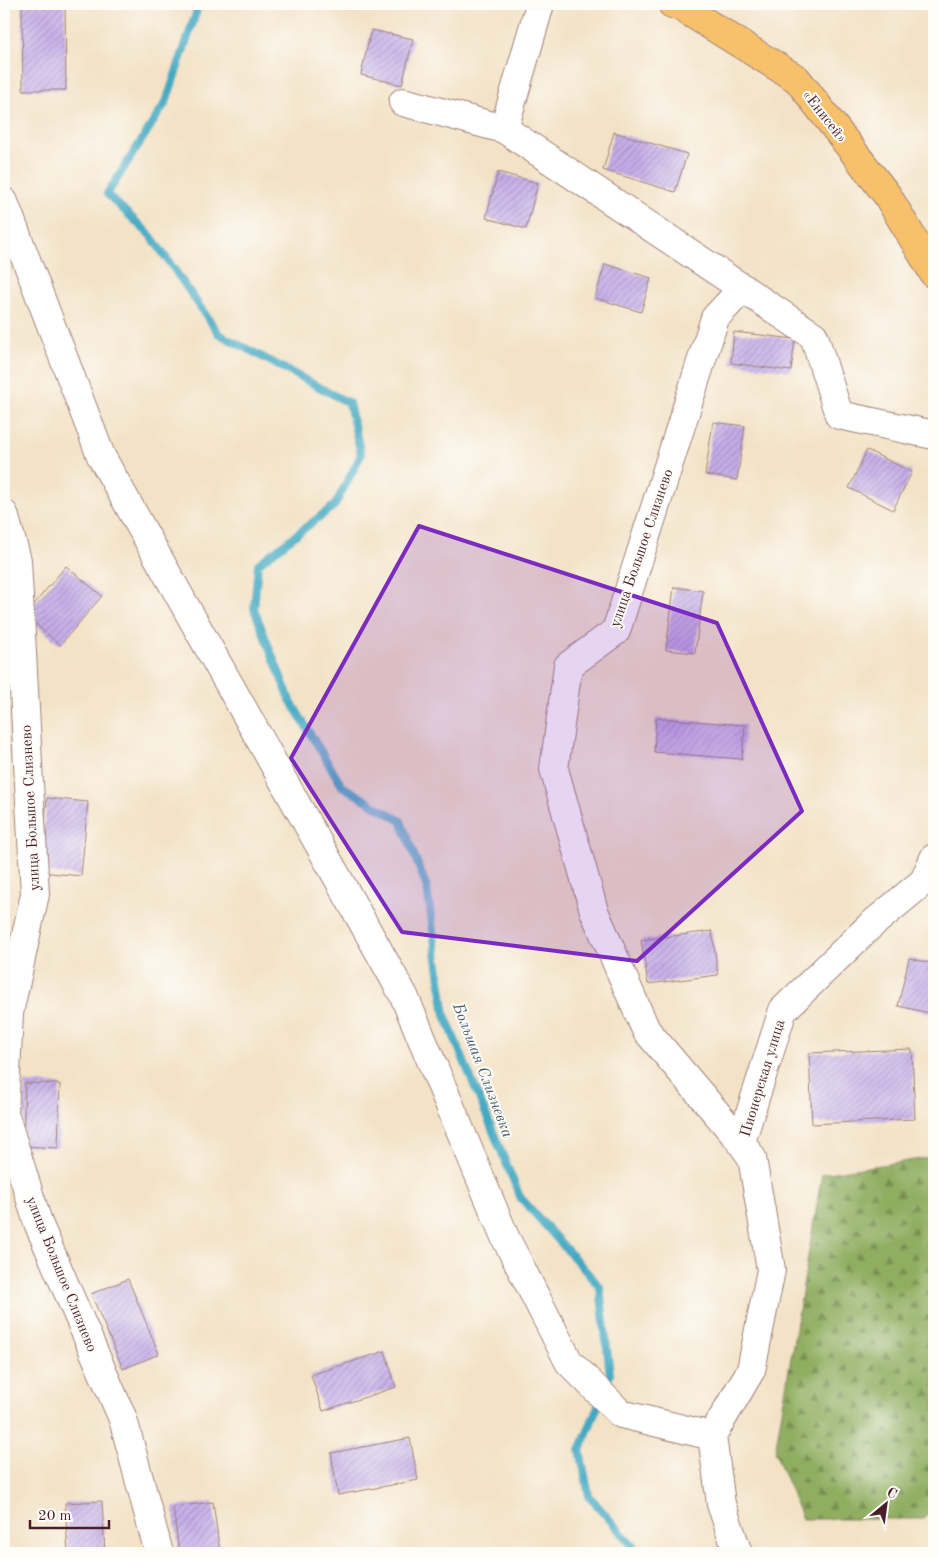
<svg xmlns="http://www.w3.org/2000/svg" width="938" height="1557" viewBox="0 0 938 1557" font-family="'Old Standard TT',serif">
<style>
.forest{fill:url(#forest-firs);stroke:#6c6646}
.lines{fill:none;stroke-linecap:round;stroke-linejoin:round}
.stream{stroke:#42a9c2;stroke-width:8}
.building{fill:url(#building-hatch)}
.minor-casing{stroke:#9e8078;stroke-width:30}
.trunk-casing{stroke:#9e8078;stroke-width:30}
.minor{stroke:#fff;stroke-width:28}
.trunk{stroke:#f7c06b;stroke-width:28}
.rail-casing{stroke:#4a1f2b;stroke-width:5.5}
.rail{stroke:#fdfcf7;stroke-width:4;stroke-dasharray:11;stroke-linecap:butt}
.marked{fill:#7b2cbf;fill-opacity:0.2;stroke:#7b2cbf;stroke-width:4;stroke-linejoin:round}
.labels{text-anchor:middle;stroke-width:4;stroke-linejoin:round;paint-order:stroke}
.street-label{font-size:15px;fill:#4a1f2b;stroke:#fdfcf7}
.water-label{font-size:16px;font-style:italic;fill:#465d6f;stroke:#fdfcf7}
</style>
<defs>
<pattern id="forest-firs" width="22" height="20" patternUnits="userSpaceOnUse" patternTransform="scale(1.25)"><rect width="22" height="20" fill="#8fae61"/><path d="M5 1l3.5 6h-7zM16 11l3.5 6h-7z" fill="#778d50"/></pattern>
<pattern id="building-hatch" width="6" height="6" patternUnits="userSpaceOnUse" patternTransform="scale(1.25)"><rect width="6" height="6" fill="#c4ade9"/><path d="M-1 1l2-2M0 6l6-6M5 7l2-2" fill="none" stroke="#a18cbd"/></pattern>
</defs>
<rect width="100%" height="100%" fill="#fdfcf7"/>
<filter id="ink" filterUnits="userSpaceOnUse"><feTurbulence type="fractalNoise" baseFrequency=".02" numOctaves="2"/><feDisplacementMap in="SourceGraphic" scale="10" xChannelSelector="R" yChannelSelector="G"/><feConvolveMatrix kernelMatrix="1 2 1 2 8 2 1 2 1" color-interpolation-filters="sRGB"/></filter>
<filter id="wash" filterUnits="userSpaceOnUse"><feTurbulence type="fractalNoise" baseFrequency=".0096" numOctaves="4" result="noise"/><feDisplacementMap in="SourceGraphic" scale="20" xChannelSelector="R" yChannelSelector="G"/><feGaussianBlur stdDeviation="1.12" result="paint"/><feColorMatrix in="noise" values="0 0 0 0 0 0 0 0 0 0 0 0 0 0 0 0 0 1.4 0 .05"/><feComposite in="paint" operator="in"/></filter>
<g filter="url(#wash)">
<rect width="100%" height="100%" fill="#f3e2c6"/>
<path class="forest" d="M934,1157V1505L923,1519H802L775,1452L822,1174Z"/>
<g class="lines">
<path class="stream" d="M199,4L166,102L107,194L151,236L219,334L349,403L361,455L335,505L258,564L254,609L290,700L342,786L401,821L427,888L445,1015L520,1197L600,1287L610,1375L604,1390
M600,1401L580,1450L589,1496L639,1553"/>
</g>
<g id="blocks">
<path class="building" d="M22,4H65L66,90H23Z
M371,30L413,39L402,85L361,75Z
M614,132L687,154L675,192L603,170Z
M498,172L538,183L526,229L486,218Z
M605,264L651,278L641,312L595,298Z
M734,332L795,339L791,371L731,363Z
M713,422L745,426L737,480L705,475Z
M867,450L912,472L893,510L849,488Z
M66,566L102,596L60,645L25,615Z
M674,587L703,591L695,653L666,650Z
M656,718L745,725L742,759L654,752Z
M47,798L88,802L81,876L40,872Z
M712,931L718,975L648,984L641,940Z
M909,958L934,964V1014L898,1006Z
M912,1049L915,1119L812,1124L809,1053Z
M25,1083L60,1084L58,1148L23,1146Z
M128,1279L159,1354L123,1369L91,1294Z
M385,1351L396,1387L323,1411L311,1375Z
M410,1438L418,1480L338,1495L331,1453Z
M102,1501L105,1553H68L65,1503Z
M213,1502L220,1553H179L173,1507Z"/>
</g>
</g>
<g filter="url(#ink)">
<use href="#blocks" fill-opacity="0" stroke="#9e8078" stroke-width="1"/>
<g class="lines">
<g class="minor-casing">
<path id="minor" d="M403,102L504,129L814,336L839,415L934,435
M504,129L540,4
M4,202L101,456L404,996L505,1237L569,1362L621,1414L712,1436
M4,514L17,560L35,894L9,1013L4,1113L38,1223L123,1419L159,1553
M741,1142L646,1030L594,911L554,769L568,666L616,631L715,318L743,288
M738,1553L721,1504L712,1436L751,1370L771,1270L752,1158L741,1142L783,1010L870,926L924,881L934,858"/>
</g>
<g class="trunk-casing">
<path id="trunk" d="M672,4L681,7L797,79L887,195L934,274"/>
</g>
<use href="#minor" class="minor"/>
<use href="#trunk" class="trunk"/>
<g class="rail-casing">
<path id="rail" d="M927,4H934"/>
</g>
<use href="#rail" class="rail"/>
</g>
</g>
<path class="marked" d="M419,526L717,623L802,811L637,961L402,932L291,758Z"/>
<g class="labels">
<g class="street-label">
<text transform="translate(825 116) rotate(52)" y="5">«Енисей»</text>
<text transform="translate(641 548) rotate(-71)" y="5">улица Большое Слизнево</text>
<text transform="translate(30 808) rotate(-93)" y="5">улица Большое Слизнево</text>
<text transform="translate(762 1078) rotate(-73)" y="5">Пионерская улица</text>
<text transform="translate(62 1274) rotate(68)" y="5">улица Большое Слизнево</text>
</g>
<g class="water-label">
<text transform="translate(484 1070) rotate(69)" y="6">Большая Слизневка</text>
</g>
</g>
<rect width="938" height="1557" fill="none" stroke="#fdfcf7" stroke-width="20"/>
<g transform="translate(886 1504) rotate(29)" stroke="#fdfcf7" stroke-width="4" paint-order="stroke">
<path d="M0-4L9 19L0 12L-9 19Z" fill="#4a1f2b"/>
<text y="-8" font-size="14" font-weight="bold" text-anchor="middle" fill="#4a1f2b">С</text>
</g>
<path d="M30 1520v8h79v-8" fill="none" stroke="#4a1f2b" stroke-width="2.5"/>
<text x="38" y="1520" font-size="15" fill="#4a1f2b" stroke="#fdfcf7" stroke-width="4" paint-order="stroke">20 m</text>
</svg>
